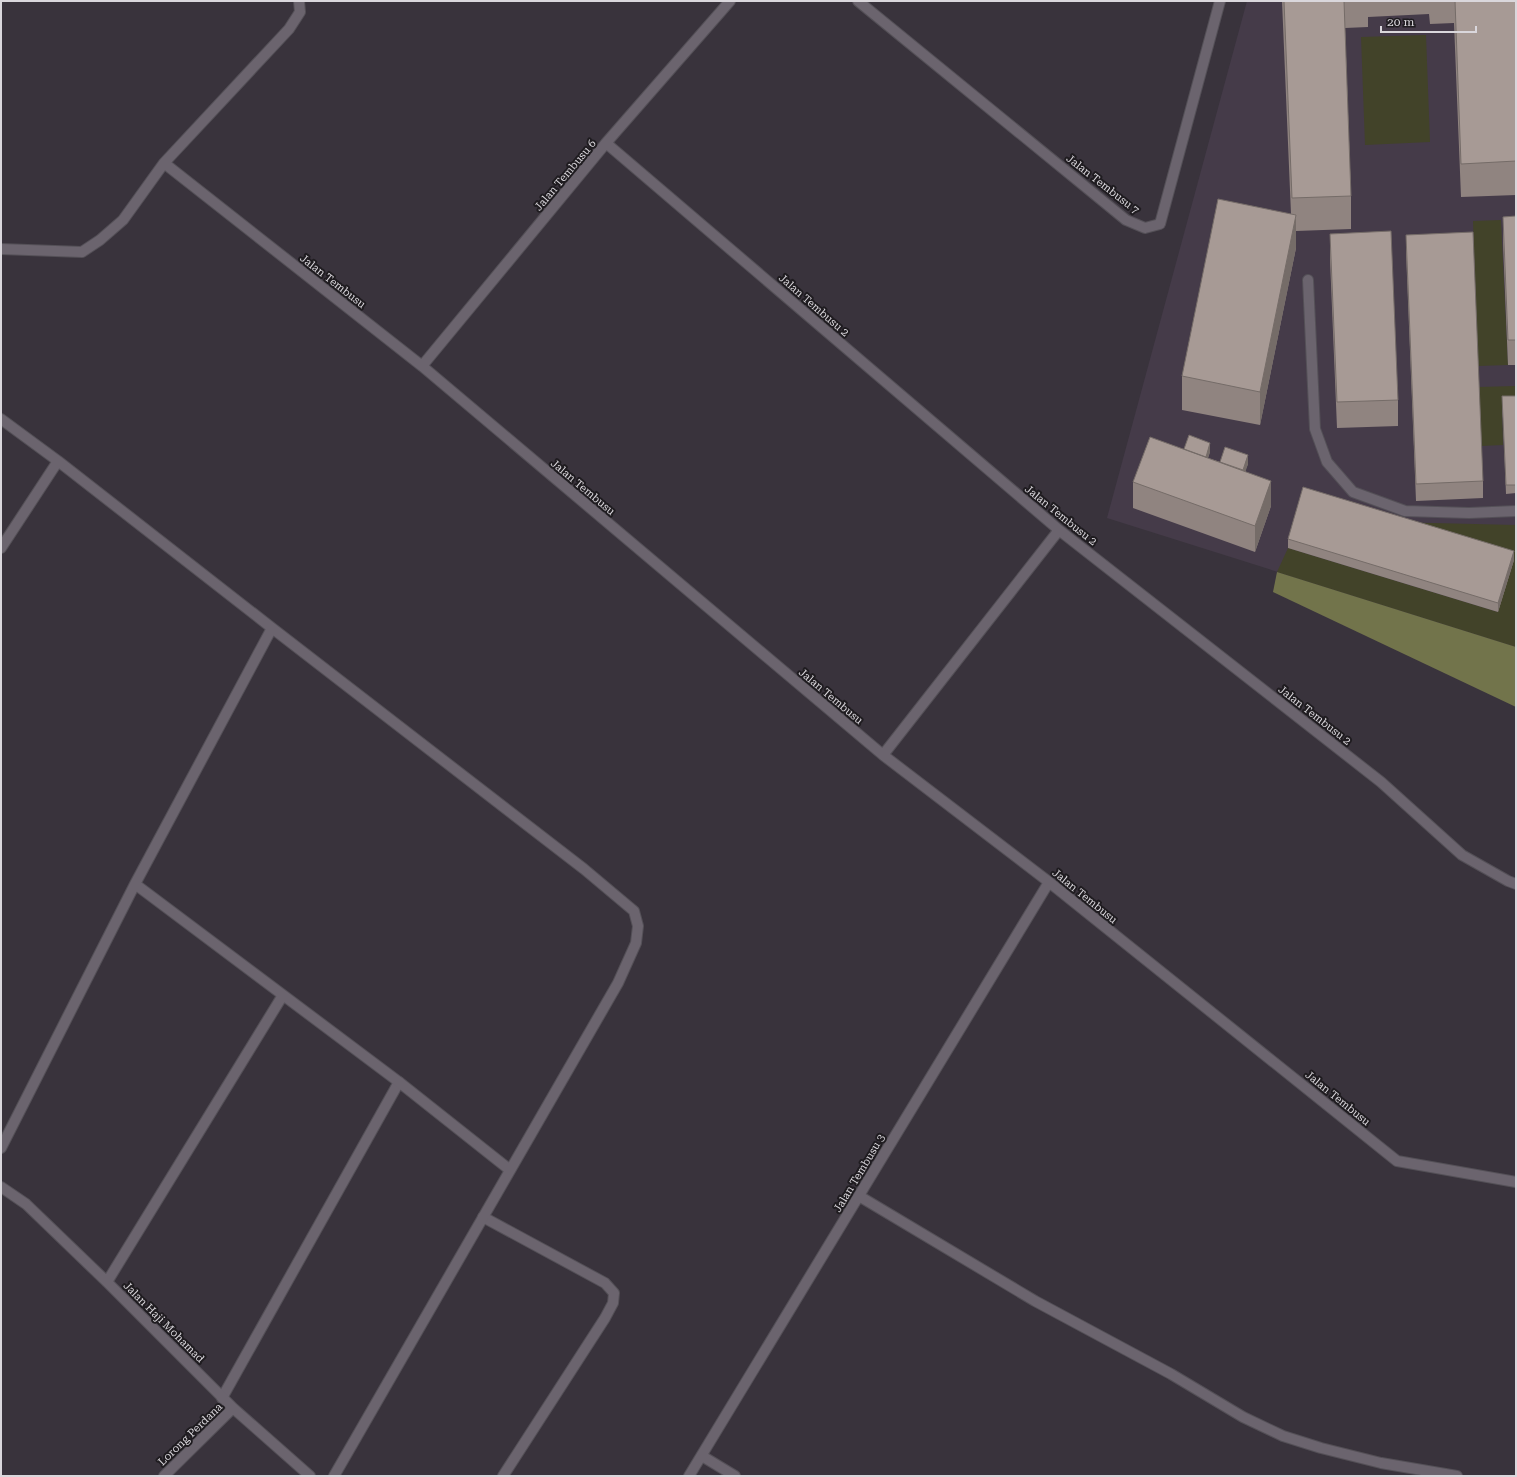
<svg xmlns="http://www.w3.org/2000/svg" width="1517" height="1477" viewBox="0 0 1517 1477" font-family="'Roboto Serif',serif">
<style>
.built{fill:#453b49}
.green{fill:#424329}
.forest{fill:#72744b}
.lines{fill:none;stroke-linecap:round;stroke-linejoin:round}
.service-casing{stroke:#545057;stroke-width:12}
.minor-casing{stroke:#545057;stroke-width:12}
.service{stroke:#6b646e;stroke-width:10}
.minor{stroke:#6b646e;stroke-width:10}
.wall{fill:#908480}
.shaded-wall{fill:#756c68}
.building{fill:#a79a95;stroke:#756c68}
.labels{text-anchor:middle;stroke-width:4;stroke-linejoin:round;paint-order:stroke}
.street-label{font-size:11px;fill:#dad7dc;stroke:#1f1c20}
</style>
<rect width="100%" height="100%" fill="#39333c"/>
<path class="built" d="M1247,1H1516V647L1107,518Z"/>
<path class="green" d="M1426,35L1430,142L1365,145L1361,37Z
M1501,220L1508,365L1478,366L1473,221Z
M1516,386V404L1502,405L1503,445L1481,446L1478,387Z
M1391,522L1516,525V647L1277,572L1288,548L1498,612Z"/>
<path class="forest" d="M1277,572L1516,647V707L1273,592Z"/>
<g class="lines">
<g class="service-casing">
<path id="service" d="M1308,280L1315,429L1327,462L1353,492L1405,511L1469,513L1516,511
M483,1217L605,1283L614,1293L613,1303L605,1318L503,1476
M222,1398L399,1082"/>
</g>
<g class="minor-casing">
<path id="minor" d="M858,1L1126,220L1145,228L1160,224L1220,1
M606,143L1059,530L1381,782L1462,855L1508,881L1516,884
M164,163L422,366L883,755L1049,882L1397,1161L1516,1182
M1,249L82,252L100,240L123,220L164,163L289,29L300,12L299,1
M422,366L606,143L730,1
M1,419L58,461L272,628L426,747L584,869L634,911L638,926L636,943L618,983L334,1476
M1,548L58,461
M883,755L1059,530
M135,884L399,1082L510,1170
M1,1148L135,884L272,628
M1,1187L26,1204L107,1282L233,1408L310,1476
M859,1196L1035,1301L1171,1374L1243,1417L1283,1436L1321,1448L1381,1463L1457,1476
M107,1282L283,995
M702,1456L735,1476
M164,1476L233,1408
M689,1476L1049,882"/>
</g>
<use href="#service" class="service"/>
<use href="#minor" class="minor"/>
</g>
<path class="wall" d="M1282,1H1516V195L1461,197L1454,23L1430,24L1429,14L1368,17V27L1345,28L1351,196V229L1296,231V248L1260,425L1182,410V376L1291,214Z
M1516,216V365H1508L1503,243V217Z
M1330,234L1398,400V426L1337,428L1330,260Z
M1406,235L1483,481V498L1416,501L1406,252Z
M1502,396H1516V493L1506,494Z
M1184,449L1210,452L1208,458L1220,462L1248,464L1245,471L1271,506L1255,552L1133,508V482Z
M1288,539L1514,560L1498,612L1288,548Z"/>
<path class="shaded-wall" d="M1296,215V248L1260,425V392Z
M1210,443V452L1200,480V472Z
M1248,455V464L1238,494V485Z
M1271,481V506L1255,552V526Z
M1514,551V560L1498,612V603Z"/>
<path class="building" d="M1284,1H1344L1351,196L1292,198Z
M1455,1H1516V161L1461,164Z
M1218,199L1296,215L1260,392L1182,376Z
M1516,216V340H1508L1503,217Z
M1391,231L1398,400L1337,402L1330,234Z
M1473,232L1483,481L1416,484L1406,235Z
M1502,396H1516V485H1506Z
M1189,435L1210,443L1206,457L1184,449Z
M1150,437L1271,481L1255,526L1133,482Z
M1225,447L1248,455L1243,470L1220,462Z
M1303,487L1514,551L1498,603L1288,539Z"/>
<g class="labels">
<g class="street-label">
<text transform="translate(565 175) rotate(-50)" y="4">Jalan Tembusu 6</text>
<text transform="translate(1103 184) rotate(38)" y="4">Jalan Tembusu 7</text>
<text transform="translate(333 281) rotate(38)" y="4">Jalan Tembusu</text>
<text transform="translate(814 305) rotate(41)" y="4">Jalan Tembusu 2</text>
<text transform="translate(583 487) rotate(40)" y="4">Jalan Tembusu</text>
<text transform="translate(1061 515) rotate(39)" y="4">Jalan Tembusu 2</text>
<text transform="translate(831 696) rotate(40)" y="4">Jalan Tembusu</text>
<text transform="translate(1315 715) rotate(38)" y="4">Jalan Tembusu 2</text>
<text transform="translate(1085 896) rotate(39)" y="4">Jalan Tembusu</text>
<text transform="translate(1338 1098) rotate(39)" y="4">Jalan Tembusu</text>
<text transform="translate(859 1173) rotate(-59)" y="4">Jalan Tembusu 3</text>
<text transform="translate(164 1322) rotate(45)" y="4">Jalan Haji Mohamad</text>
<text transform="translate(190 1434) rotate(-44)" y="4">Lorong Perdana</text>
</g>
</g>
<rect width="1517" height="1477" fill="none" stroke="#dad7dc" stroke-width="4"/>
<path d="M1381 26v6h95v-6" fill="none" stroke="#dad7dc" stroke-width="2"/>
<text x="1387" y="26" font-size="12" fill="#dad7dc" stroke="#1f1c20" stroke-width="3" paint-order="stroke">20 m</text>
</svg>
